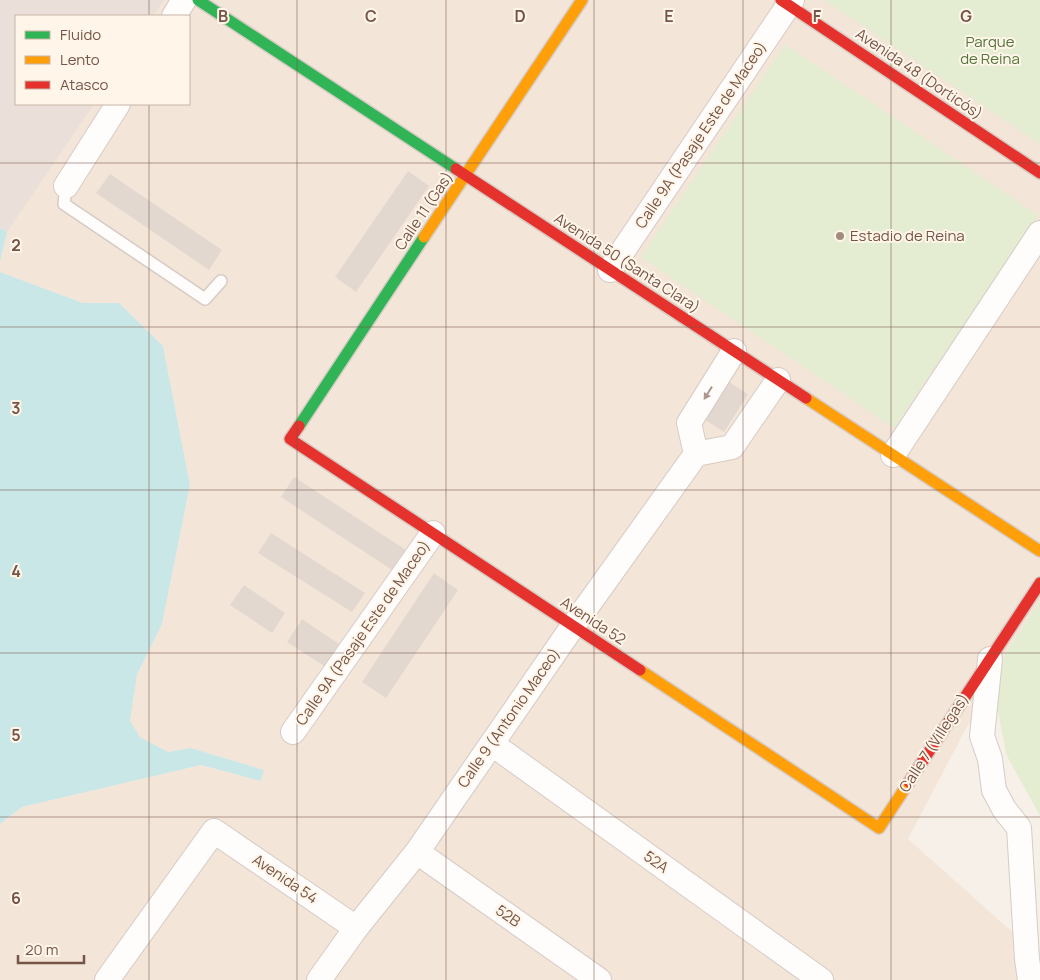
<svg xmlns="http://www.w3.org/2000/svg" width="1040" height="980" viewBox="0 0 1040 980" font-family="Manrope,sans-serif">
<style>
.residential{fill:#f3e5d8;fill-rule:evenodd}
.industrial{fill:#eae0d9}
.green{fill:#e4edd2}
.water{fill:#cae7e7}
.building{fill:#e3d8d0}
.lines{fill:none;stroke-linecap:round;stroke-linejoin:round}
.lane-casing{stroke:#d6cbc5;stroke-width:14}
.street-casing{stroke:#d6cbc5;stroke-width:26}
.fast-casing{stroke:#d6cbc4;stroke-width:14}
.slow-casing{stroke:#d6cbc4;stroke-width:14}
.jam-casing{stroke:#d6cbc4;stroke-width:14}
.lane{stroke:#fefdfc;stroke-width:11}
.street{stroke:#fefdfc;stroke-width:24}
.fast{stroke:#30b455;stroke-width:11}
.slow{stroke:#ff9f0a;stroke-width:11}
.jam{stroke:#e5322d;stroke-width:11}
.oneway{fill:#ac988f}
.grid{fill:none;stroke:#765547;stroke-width:1;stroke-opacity:0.55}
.poi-dot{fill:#a38b7f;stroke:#fff5e9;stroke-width:2}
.labels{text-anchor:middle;stroke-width:4;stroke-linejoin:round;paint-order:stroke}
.park-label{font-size:15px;fill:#51763c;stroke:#fff5e9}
.street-label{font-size:15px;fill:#765547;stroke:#fff5e9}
.poi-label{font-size:15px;fill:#765547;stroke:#fff5e9;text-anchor:start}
.grid-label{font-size:16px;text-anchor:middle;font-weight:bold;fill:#765547;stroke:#fff5e9;stroke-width:4;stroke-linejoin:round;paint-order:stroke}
</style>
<rect width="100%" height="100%" fill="#f7f0e8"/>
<path class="residential" d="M0,0H1040V601L1005,654L908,839L1019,938L1027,980H0V824L22,807L201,765L261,781L263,770L191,748L168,752L140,737L130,721L137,675L162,624L190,485L163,346L119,303H83L0,272V262L7,232L0,228ZM16,16H189V104H16Z"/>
<path class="industrial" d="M0,0H164L153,16H16V104H94L7,232L0,228Z"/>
<path class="green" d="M824,0H1040V144Z
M785,44L1038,215L894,428L641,257Z
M1040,601V816L1006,754L995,695L1005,654Z"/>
<path class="water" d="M0,228L7,232L0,262Z
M0,272L83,303H119L163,346L190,485L162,624L137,675L130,721L140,737L168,752L191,748L264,770L261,781L201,765L22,807L0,824Z"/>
<path class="building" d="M408,171L429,186L356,292L335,277Z
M110,174L222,250L209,270L96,193Z
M729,382L748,394L724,432L705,420Z
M294,477L406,550L392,570L281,497Z
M271,533L365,593L352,612L258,553Z
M434,573L458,590L386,698L362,682Z
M244,585L285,613L272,633L230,605Z
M302,619L339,644L324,666L287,642Z"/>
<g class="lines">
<g class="lane-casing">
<path id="lane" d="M66,186L64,204L205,299L221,281"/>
</g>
<g class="street-casing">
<path id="street" d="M174,16L184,0
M66,186L118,104
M610,270L792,0
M734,351L689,423L696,454L732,447L778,380
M893,455L1040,233
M990,659L982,736L990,759L994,790L1004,809L1019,828L1027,959L1030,980
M293,732L433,533
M492,744L821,980
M417,852L599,980
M107,980L214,831L356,928
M319,980L356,928L417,852L573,626L696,454"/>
</g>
<g class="fast-casing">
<path id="fast" d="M198,0L456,169
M299,426L424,237"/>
</g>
<g class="slow-casing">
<path id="slow" d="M424,237L582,0
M806,398L1040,551
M640,670L879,828L909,782"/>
</g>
<g class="jam-casing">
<path id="jam" d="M781,0L1040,173
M456,169L806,398
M299,426L290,439L640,670
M909,782L1040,583"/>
</g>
<use href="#lane" class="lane"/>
<use href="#street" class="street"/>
<use href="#fast" class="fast"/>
<use href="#slow" class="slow"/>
<use href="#jam" class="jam"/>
</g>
<defs><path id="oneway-solid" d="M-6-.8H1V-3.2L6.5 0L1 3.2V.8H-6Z" transform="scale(1.25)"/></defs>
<use class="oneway" href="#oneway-solid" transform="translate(708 393) rotate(122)"/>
<path class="grid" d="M149,0V16M297,0V980M446,0V980M594,0V980M743,0V980M891,0V980M149,104V980M0,163H1040M0,327H1040M0,490H1040M0,653H1040M0,817H1040"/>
<circle class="poi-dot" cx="840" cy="236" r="5"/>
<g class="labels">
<g class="park-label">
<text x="990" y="47">Parque<tspan x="990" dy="17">de Reina</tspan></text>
</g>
<g class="street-label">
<text transform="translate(919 74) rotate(34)" y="5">Avenida 48 (Dorticós)</text>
<text transform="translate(701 135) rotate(-56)" y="5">Calle 9A (Pasaje Este de Maceo)</text>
<text transform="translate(424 211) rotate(-56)" y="5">Calle 11 (Gas)</text>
<text transform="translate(627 263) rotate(33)" y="5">Avenida 50 (Santa Clara)</text>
<text transform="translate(593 621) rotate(33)" y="5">Avenida 52</text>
<text transform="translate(363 633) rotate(-55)" y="5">Calle 9A (Pasaje Este de Maceo)</text>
<text transform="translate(509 718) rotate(-55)" y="5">Calle 9 (Antonio Maceo)</text>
<text transform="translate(934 743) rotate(-57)" y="5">Calle 7 (Villegas)</text>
<text transform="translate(656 862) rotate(36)" y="5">52A</text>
<text transform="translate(285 879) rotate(34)" y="5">Avenida 54</text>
<text transform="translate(508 916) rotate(35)" y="5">52B</text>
</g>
<g class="poi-label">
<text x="850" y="241">Estadio de Reina</text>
</g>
</g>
<g class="grid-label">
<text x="223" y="22">B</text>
<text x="371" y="22">C</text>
<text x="520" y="22">D</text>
<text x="669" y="22">E</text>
<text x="817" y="22">F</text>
<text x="966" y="22">G</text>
<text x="16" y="251">2</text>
<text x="16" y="414">3</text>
<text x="16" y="577">4</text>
<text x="16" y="741">5</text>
<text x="16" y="904">6</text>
</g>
<rect x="15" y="15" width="175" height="90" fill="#fff5e9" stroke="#c8b5a8"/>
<rect x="25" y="31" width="25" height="8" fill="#30b455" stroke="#c8b5a8"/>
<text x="60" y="40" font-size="15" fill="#765547">Fluido</text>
<rect x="25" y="56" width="25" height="8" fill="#ff9f0a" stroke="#c8b5a8"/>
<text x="60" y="65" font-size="15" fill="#765547">Lento</text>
<rect x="25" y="81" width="25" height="8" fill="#e5322d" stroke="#c8b5a8"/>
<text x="60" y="90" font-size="15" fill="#765547">Atasco</text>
<path d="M18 955v8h66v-8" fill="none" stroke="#765547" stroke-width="2.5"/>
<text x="25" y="955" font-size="15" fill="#765547" stroke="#fff5e9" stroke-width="4" paint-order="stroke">20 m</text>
</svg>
